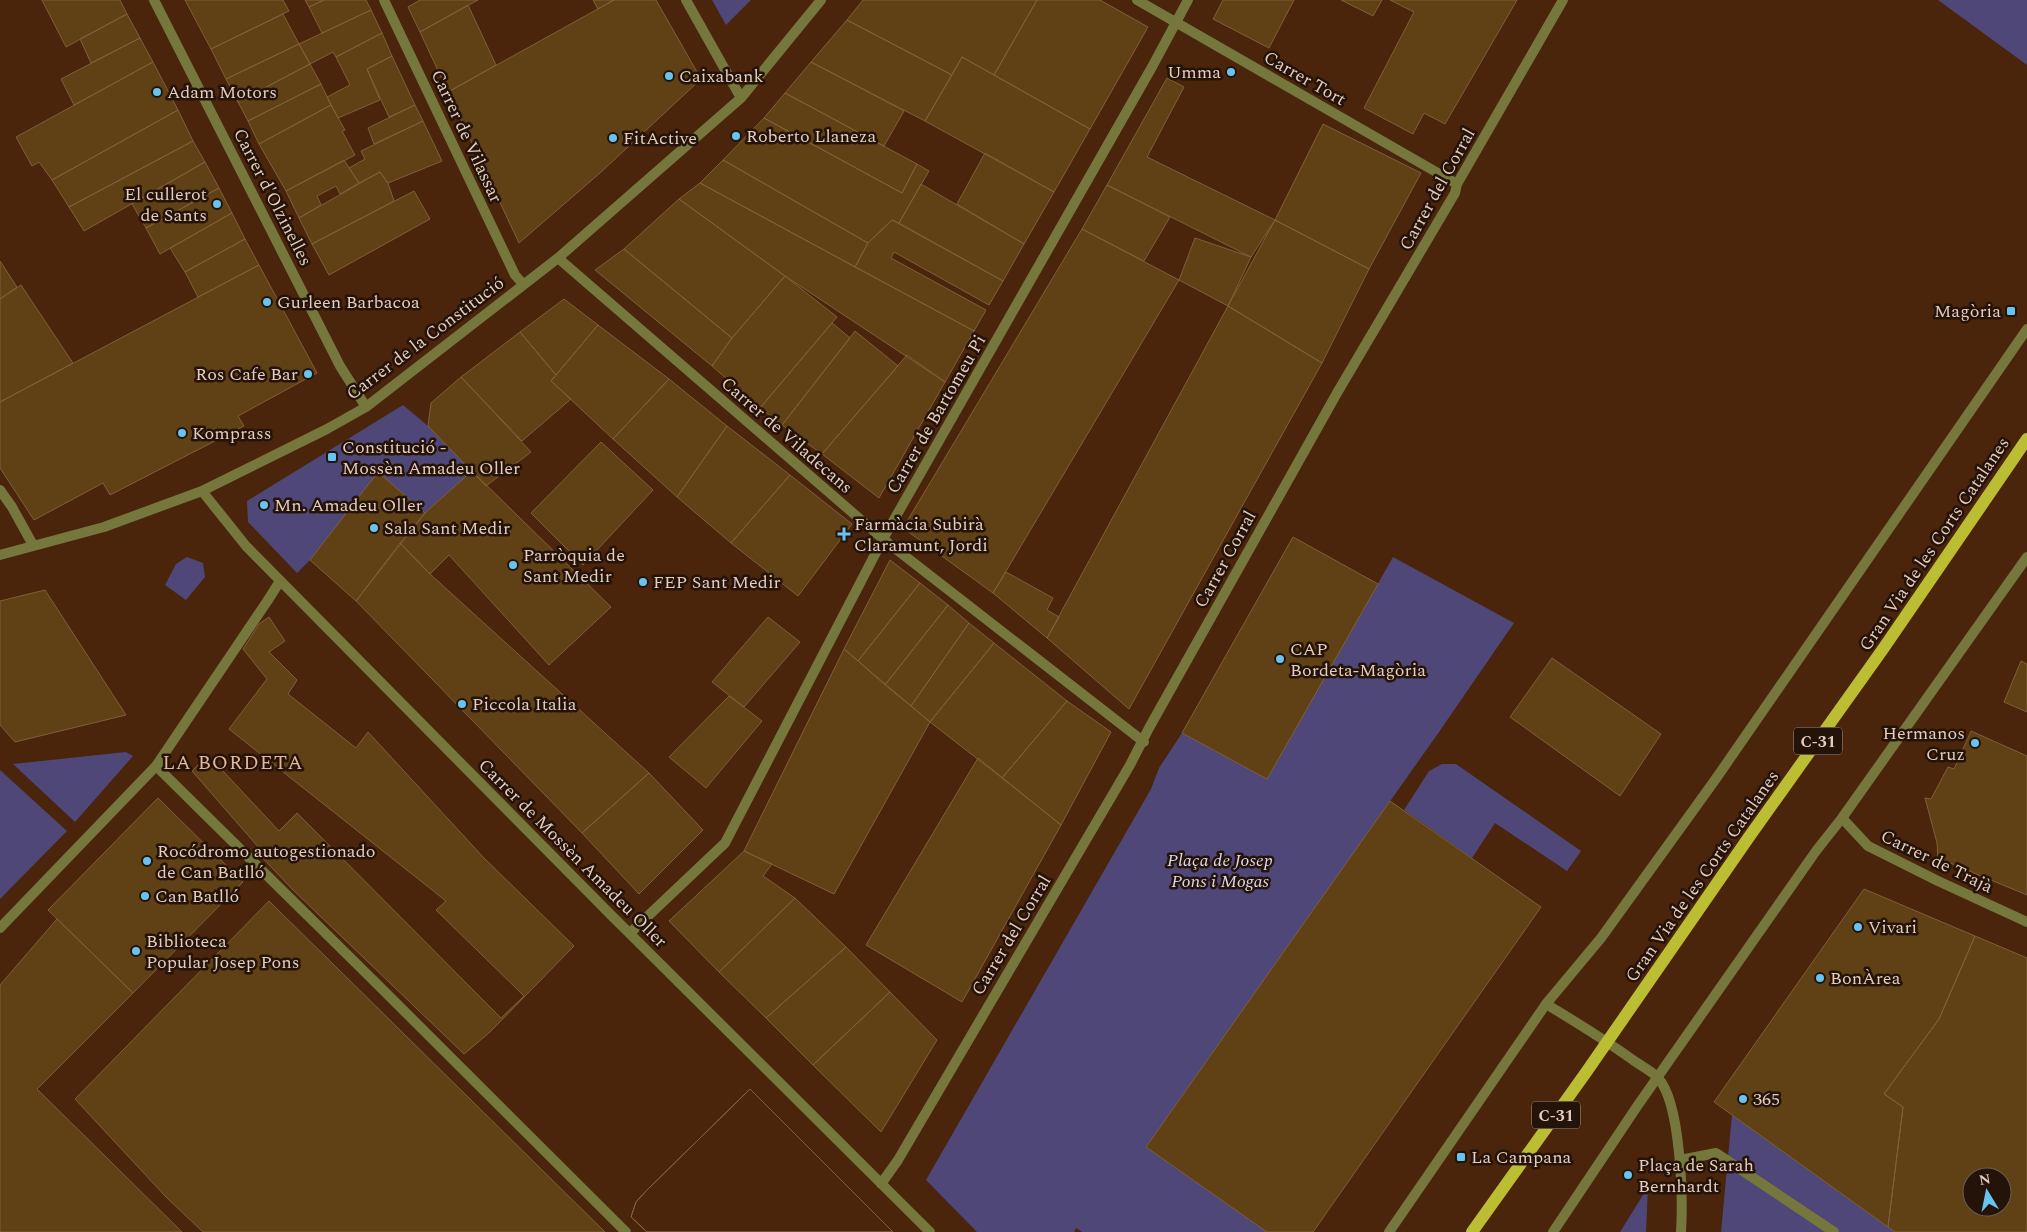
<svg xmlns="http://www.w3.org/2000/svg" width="2027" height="1232" viewBox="0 0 2027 1232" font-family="Spectral,serif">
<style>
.green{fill:#4f4778}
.building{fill:#604015;stroke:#7f6039;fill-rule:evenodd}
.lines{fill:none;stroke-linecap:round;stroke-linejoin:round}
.service{stroke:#75773c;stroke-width:10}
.pedestrian{stroke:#75773c;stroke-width:10}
.minor{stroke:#75773c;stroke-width:10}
.tertiary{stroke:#75773c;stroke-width:10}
.primary{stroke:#bbbe32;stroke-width:12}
.poi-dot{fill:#67c4f0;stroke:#241309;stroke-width:2}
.labels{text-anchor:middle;stroke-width:5;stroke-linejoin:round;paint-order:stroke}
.shield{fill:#241309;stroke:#ab9488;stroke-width:1}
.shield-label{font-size:16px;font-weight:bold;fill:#e5ccbf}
.poi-label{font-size:18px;fill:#e5ccbf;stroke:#241309;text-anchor:start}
.street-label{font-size:18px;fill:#e5ccbf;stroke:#241309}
.park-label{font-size:18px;font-style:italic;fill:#dbd9ef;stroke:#241309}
.quarter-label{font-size:20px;letter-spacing:1px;fill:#e6b69b;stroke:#241309}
</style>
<rect width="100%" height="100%" fill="#4a240b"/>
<path class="green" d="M712,0H751L726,25Z
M1938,0H2027V65Z
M403,405L428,426L472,471L425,513L378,473L310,560L297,573L248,522L247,501Z
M187,557L203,563L205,577L186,600L165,585L176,564Z
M1393,557L1514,623L1439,732L1146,1147L1267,1232H1082L1076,1228L1074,1232H977L926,1180L1151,789L1159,768L1182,733L1267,779Z
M126,752L133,756L75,822L13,764Z
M1442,764H1456L1581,851L1567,871L1495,823L1472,858L1404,810L1429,771Z
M0,770L67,831L0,899Z
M1732,1115L1895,1232H1721Z
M1648,1187L1646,1232H1620Z"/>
<path class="building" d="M42,0H120L127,14L66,47Z
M185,0H283L289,11L211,49Z
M305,0H324L309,7Z
M324,0H366L371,10L322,33L309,7Z
M420,0H478L420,32L408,7Z
M593,0H614L598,9Z
M614,0H656L701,79L600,173L519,243L448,92Z
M863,0H1037L994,75L962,57L952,75L847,20Z
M1037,0H1100L1148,27L1090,129L994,75Z
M1223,0H1294L1269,48L1213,19Z
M1341,0H1382L1373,16Z
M1390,0H1517L1445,124L1424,113L1413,134L1364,108L1414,12Z
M468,5L496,65L448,92L420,32Z
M371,10L382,33L336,57L333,52L310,64L299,44Z
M127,14L140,38L91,63L80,39Z
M283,14L299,44L226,79L211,49Z
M847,20L952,75L925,121L811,62Z
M382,33L392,56L367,69L380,100L338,118L327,97L350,85L336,57Z
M140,38L153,62L74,105L61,79Z
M299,44L310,64L238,102L226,79Z
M392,56L415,105L389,117L367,69Z
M962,57L1090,129L1054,192L925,121Z
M153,62L178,110L52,180L39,162L32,166L16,137Z
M811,62L904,111L884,146L785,93Z
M310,64L321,84L248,121L238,102Z
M1167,78L1184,87L1147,157L1275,220L1251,257L1107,185Z
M321,84L331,105L259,144L248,121Z
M785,93L917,164L902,193L764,118Z
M331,105L345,130L342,131L355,155L286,191L259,144Z
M415,105L423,121L374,144L368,128Z
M178,110L193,141L69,207L52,180Z
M764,118L902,193L917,164L929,171L899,223L892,220L868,243L723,160Z
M423,121L442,161L388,183L380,172L359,183L349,168L365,159L361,151Z
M1323,124L1421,173L1369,269L1275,220Z
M193,141L205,162L84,231L69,207Z
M985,153L1054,192L1024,244L957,204Z
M344,160L359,183L340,194L336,186L317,196L321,205L299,218L286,191Z
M723,160L868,243L855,267L700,183Z
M205,162L219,188L146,228L132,204Z
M380,172L388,183L394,201L312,244L299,218Z
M700,183L974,331L945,382L785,276L679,199Z
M921,184L1024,244L1003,281L899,223Z
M1107,185L1170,217L1144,261L1082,229Z
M219,188L232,213L160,254L146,228Z
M414,191L430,219L329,275L312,244Z
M679,199L785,276L732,338L624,249Z
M232,213L245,239L185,272L170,248Z
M892,220L1003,281L989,305L894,252L891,258L986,310L974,331L855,267L868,243Z
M1275,220L1369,269L1322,363L1228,306Z
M1082,229L1179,280L993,593L903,528Z
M1195,238L1251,257L1228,306L1179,280Z
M245,239L259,265L198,297L185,272Z
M624,249L732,338L712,366L595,270Z
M0,261L17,287L0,299Z
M259,265L317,373L238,416L244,426L110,495L103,483L34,520L0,468V402Z
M785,276L837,317L760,408L712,366L732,338Z
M21,285L73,363L0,402V299Z
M564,299L598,325L556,375L520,332Z
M1228,306L1322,363L1129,709L1047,638Z
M832,323L850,338L782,425L760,408Z
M598,325L669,379L613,439L551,381Z
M855,331L898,366L822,454L782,425Z
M520,332L556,375L551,381L571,399L522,441L461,377Z
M907,355L945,382L879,498L822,454Z
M461,377L531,452L486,486L428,426L431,403Z
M669,379L727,426L677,497L613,439Z
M727,426L790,475L731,543L677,497Z
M601,442L653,490L583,565L531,513Z
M472,471L611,607L549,665L449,555L430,574L400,543L425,513Z
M378,472L425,513L356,601L310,560Z
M790,475L852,524L798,596L731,543Z
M1293,537L1378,584L1267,779L1182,733Z
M400,543L430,574L649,773L582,833L356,601Z
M890,560L920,583L858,661L844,649Z
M1006,572L1053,598L1047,610L1059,617L1047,638L993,593Z
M920,583L948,605L885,685L858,661Z
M45,590L126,715L15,742L0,725V601Z
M948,605L969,623L911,706L885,685Z
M269,617L285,641L269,652L297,680L288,694L356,748L368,732L484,858L574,946L490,1032L464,1054L292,889L257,852L260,849L192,771L208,755L279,831L297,813L501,1018L524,996L436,910L446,901L229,729L267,679L243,649L259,624Z
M768,617L800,642L744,707L712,682Z
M969,623L994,643L930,722L911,706Z
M994,643L1067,701L1002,778L930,722Z
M844,649L930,722L834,894L744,851Z
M1552,658L1661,734L1620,796L1510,717Z
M2021,661L2027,664V712L2004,702Z
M729,696L762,721L706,788L669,757Z
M1067,701L1111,732L1061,825L1002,778Z
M1971,731L2027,756V895L1938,858L1937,843L1925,798L1931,799L1948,767L1954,769Z
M978,758L1061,825L962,1002L866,945Z
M649,773L703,830L639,894L582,833Z
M158,798L243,882L133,993L48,910Z
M1390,801L1541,907L1313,1232H1267L1146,1147Z
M744,851L772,864L763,876L795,898L719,972L669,921Z
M1864,889L1975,936L1939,1019L1884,1094L1903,1107L1888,1227L1714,1102Z
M795,898L846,947L766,1018L719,972Z
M269,901L605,1232H203L166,1197L75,1099Z
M57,919L133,993L37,1089L182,1232H0V985Z
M1975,936L2027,958V1232H1895L1888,1227L1903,1107L1884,1094L1939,1019ZM1972,1177H2002V1207H1972Z
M846,947L890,992L813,1065L766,1018Z
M890,992L937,1040L881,1132L813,1065Z
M750,1089L893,1232H647L631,1217L636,1202L646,1191Z
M750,1089L893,1232H647L631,1217L636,1202L646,1191Z"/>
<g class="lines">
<path class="service" d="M268,600L280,581
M156,766L372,979L626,1232
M1680,1160L1716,1153L1834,1232"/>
<path class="pedestrian" d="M0,928L156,766L268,600"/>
<path class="minor" d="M154,0L340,366L366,407
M384,0L515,275L523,284
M686,0L741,98
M1137,0L1457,184
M558,258L883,539L1144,742
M0,490L12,507L33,545
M202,491L246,546L610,914L930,1232
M0,555L104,527L202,491L327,429L366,407L558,258L741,98L821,0
M1842,818L1868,846L1938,881L2027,922
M630,933L725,843L883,539L1152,67L1188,0
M881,1184L898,1160L1130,765L1149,728L1337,393L1455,193L1457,184L1563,0
M1389,1232L1546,1004L1601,938L1715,780L2027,329
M1553,1232L1638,1105L1816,851L1842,818L2027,557"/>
<path class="tertiary" d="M1546,1004C1576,1022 1605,1040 1633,1060C1641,1066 1652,1071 1658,1078C1681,1103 1683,1198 1681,1232"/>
<path class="primary" d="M1472,1232L1587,1071L1749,837L1883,649L2027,439"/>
</g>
<g class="poi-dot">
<circle cx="1231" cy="72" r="5"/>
<circle cx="669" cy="76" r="5"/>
<circle cx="157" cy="92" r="5"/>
<circle cx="736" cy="136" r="5"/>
<circle cx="613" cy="138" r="5"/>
<circle cx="217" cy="204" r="5"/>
<circle cx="267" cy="302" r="5"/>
<rect x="2006" y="306" width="10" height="10" rx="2.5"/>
<circle cx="308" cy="374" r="5"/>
<circle cx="182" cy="433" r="5"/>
<rect x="327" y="452" width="10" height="10" rx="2.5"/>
<circle cx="264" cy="505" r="5"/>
<circle cx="374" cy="528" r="5"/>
<path d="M841.5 526.5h5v5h5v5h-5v5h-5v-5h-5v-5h5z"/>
<circle cx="513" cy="565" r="5"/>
<circle cx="643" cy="582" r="5"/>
<circle cx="1280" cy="659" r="5"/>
<circle cx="462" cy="704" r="5"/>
<circle cx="1975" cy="743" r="5"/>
<circle cx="147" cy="861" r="5"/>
<circle cx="145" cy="896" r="5"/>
<circle cx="1858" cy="927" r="5"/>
<circle cx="136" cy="951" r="5"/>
<circle cx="1820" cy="978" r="5"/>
<circle cx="1743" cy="1099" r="5"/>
<rect x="1456" y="1152" width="10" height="10" rx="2.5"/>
<circle cx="1628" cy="1175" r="5"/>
</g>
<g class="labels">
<g class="shield">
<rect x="1794" y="727.5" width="48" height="27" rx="4"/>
<rect x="1532" y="1101.5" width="48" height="27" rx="4"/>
</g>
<g class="shield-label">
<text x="1818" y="747">C-31</text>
<text x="1556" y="1121">C-31</text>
</g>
<g class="poi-label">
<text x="1221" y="78" text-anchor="end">Umma</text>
<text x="679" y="82">Caixabank</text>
<text x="167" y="98">Adam Motors</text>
<text x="746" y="142">Roberto Llaneza</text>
<text x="623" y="144">FitActive</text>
<text x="207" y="200" text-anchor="end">El cullerot<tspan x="207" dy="21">de Sants</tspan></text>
<text x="277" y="308">Gurleen Barbacoa</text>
<text x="2001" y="317" text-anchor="end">Magòria</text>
<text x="298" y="380" text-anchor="end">Ros Cafe Bar</text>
<text x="192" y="439">Komprass</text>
<text x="342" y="453">Constitució -<tspan x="342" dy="21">Mossèn Amadeu Oller</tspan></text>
<text x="274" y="511">Mn. Amadeu Oller</text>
<text x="854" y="530">Farmàcia Subirà<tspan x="854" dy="21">Claramunt, Jordi</tspan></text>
<text x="384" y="534">Sala Sant Medir</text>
<text x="523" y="561">Parròquia de<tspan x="523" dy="21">Sant Medir</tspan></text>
<text x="653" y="588">FEP Sant Medir</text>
<text x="1290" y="655">CAP<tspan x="1290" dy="21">Bordeta-Magòria</tspan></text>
<text x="472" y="710">Piccola Italia</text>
<text x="1965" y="739" text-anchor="end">Hermanos<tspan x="1965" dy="21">Cruz</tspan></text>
<text x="157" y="857">Rocódromo autogestionado<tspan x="157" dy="21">de Can Batlló</tspan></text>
<text x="155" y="902">Can Batlló</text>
<text x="1868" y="933">Vivari</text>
<text x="146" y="947">Biblioteca<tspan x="146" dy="21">Popular Josep Pons</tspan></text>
<text x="1830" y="984">BonÀrea</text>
<text x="1753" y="1105">365</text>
<text x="1471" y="1163">La Campana</text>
<text x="1638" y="1171">Plaça de Sarah<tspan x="1638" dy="21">Bernhardt</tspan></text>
</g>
<g class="street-label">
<text transform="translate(1305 78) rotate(30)" y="6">Carrer Tort</text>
<text transform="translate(467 136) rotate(65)" y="6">Carrer de Vilassar</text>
<text transform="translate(1437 189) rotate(-61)" y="6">Carrer del Corral</text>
<text transform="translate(273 197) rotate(63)" y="6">Carrer d'Olzinelles</text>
<text transform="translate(425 338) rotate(-37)" y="6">Carrer de la Constitució</text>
<text transform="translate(936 414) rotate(-60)" y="6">Carrer de Bartomeu Pi</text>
<text transform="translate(787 435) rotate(41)" y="6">Carrer de Viladecans</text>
<text transform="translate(1934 544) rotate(-56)" y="6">Gran Via de les Corts Catalanes</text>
<text transform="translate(1225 559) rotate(-61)" y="6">Carrer Corral</text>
<text transform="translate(573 853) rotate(45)" y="6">Carrer de Mossèn Amadeu Oller</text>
<text transform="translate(1937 861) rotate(26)" y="6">Carrer de Trajà</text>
<text transform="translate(1702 876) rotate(-55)" y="6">Gran Via de les Corts Catalanes</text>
<text transform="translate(1011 935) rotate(-59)" y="6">Carrer del Corral</text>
</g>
<g class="park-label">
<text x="1220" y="866">Plaça de Josep<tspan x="1220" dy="21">Pons i Mogas</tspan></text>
</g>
<g class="quarter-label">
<text x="233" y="769">LA BORDETA</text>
</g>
</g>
<g transform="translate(1987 1192) rotate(350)"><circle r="24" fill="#241309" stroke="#715d52"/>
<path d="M0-4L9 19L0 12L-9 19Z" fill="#67c4f0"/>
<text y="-8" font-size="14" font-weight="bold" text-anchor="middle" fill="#e5ccbf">N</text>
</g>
</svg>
